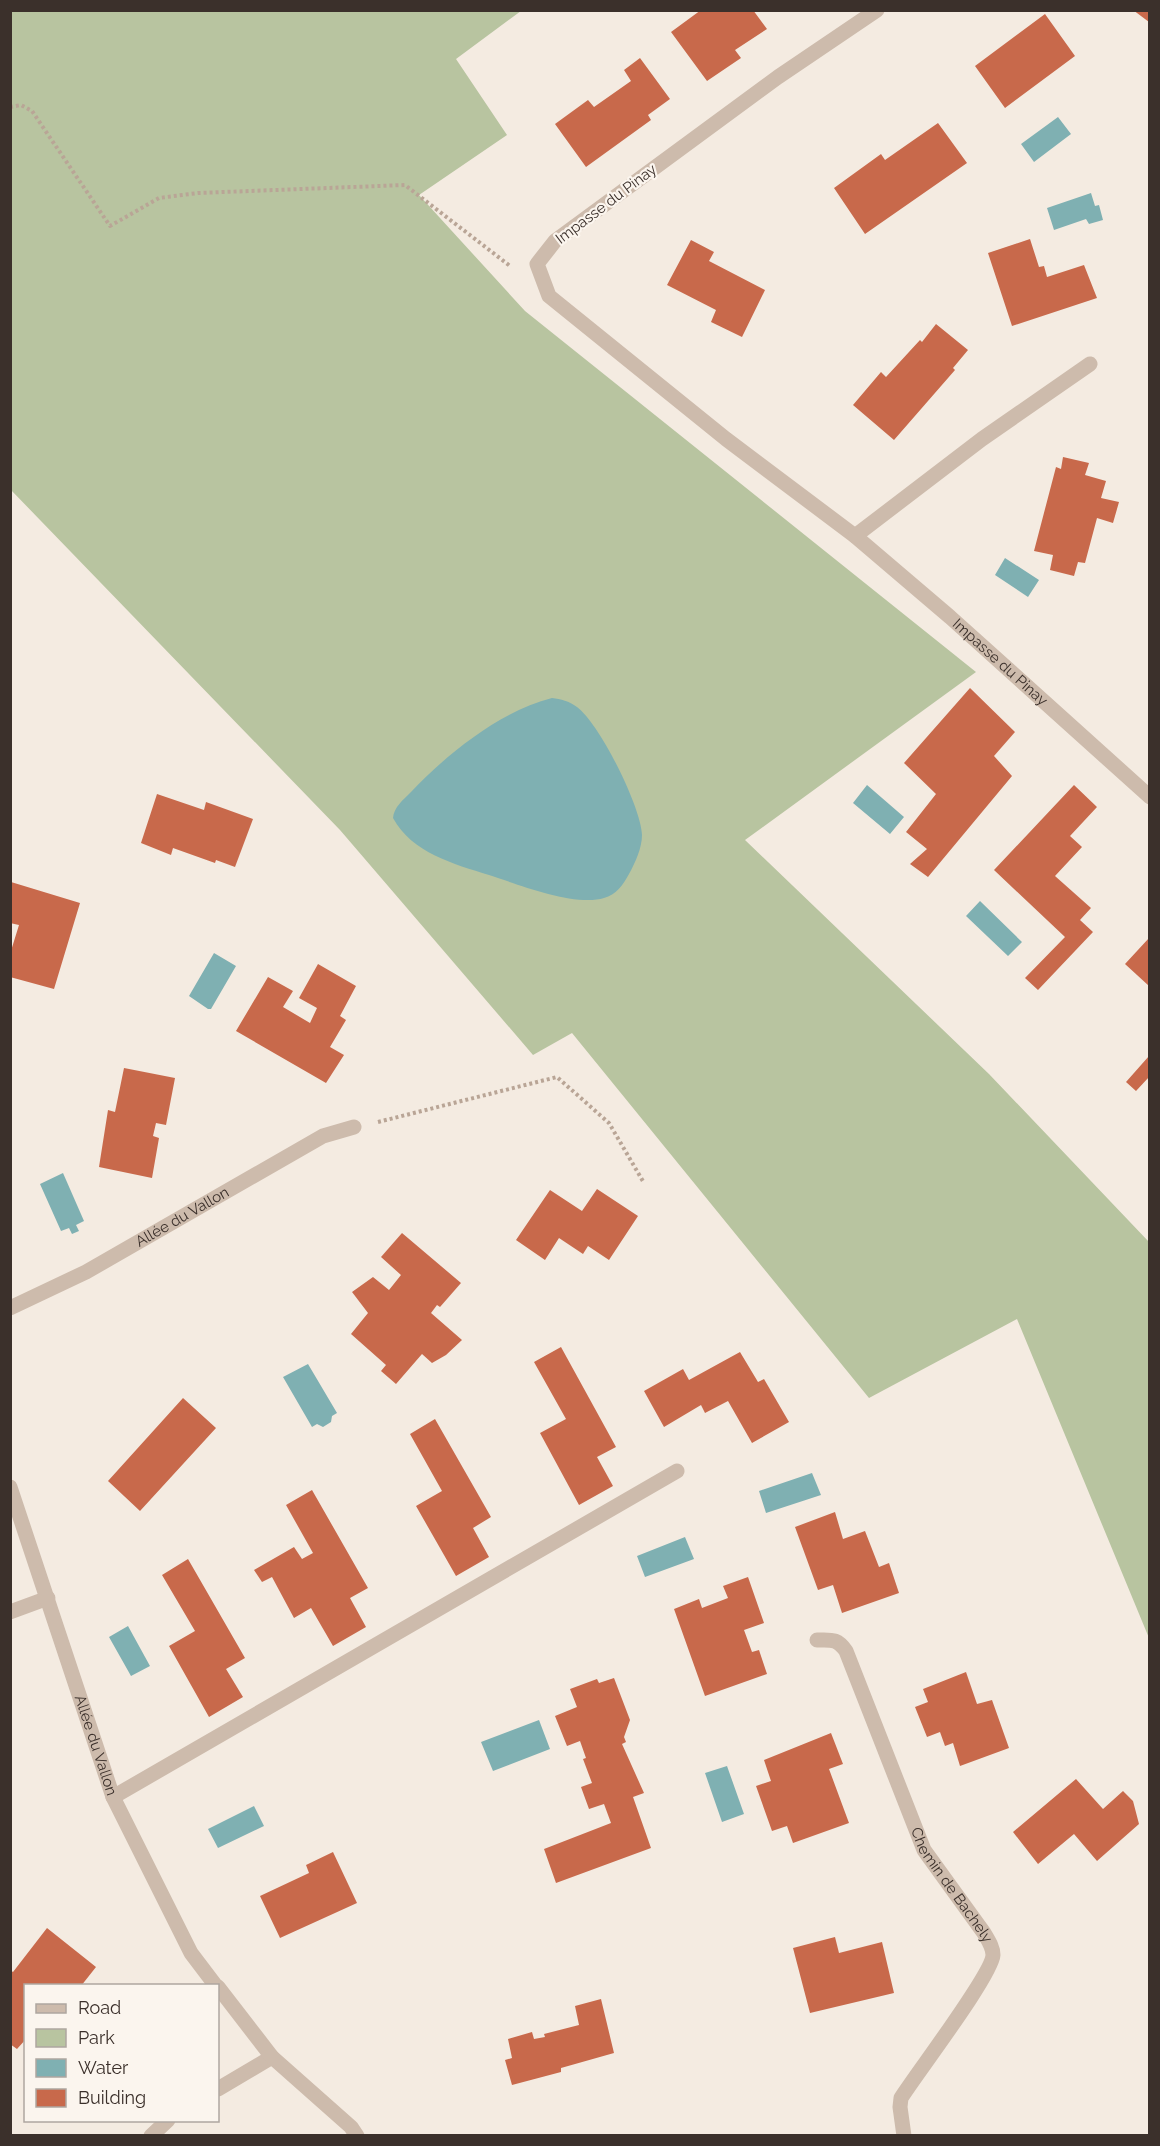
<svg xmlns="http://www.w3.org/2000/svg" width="1160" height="2146" viewBox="0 0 1160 2146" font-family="Raleway,sans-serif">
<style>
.green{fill:#b8c4a0}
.water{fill:#7fb0b2}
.building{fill:#c8694b}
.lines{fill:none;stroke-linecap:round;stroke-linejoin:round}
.path{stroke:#b9a596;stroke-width:4;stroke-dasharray:3 3;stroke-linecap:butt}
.service{stroke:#cdbbac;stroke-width:15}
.minor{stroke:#cdbbac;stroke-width:15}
.labels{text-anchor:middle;stroke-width:4.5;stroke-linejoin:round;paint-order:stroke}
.street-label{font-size:15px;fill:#3b302b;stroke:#fbf5ee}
</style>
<rect width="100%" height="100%" fill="#f4ebe1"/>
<path class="green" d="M11,11H521L456,59L507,135L419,195L525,311L976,672L745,840L989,1074L1149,1242V1638L1017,1319L869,1398L572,1033L533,1055L340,830L11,490Z"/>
<path class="water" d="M1058,117L1071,134L1034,162L1021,144Z
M1091,193L1095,206L1099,205L1103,220L1089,224L1086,219L1054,230L1047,208Z
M1005,558L1039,580L1028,597L995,575Z
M552,698C561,699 569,701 577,707C600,724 641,807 642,835C642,848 635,863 629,874C623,885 616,895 604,898C575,907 517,884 489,875C454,864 412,853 393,818C394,807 403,800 411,792C447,754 500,711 552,698Z
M867,785L904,817L890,834L853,803Z
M980,901L1022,942L1008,956L966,916Z
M214,953L236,966L211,1009H208L189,996Z
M63,1173L84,1221L76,1225L79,1231L72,1234L69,1228L61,1231L40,1184Z
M308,1364L337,1413L332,1416L331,1422L323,1427L317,1424L312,1427L283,1377Z
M812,1473L821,1495L766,1513L759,1491Z
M685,1537L694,1559L645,1577L637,1556Z
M128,1626L150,1666L131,1676L109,1637Z
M539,1720L550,1749L493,1771L481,1742Z
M727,1766L744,1814L722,1822L705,1773Z
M254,1806L264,1826L218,1848L208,1829Z"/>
<path class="building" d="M701,10H753L767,29L735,50L741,58L707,81L671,32Z
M1133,10H1149V22Z
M1045,14L1075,56L1005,108L975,66Z
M640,58L670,99L648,115L651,120L586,167L555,124L588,100L594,107L631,81L624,70Z
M938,123L967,163L865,234L834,188L881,154L885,160Z
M1030,239L1039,267L1044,266L1047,277L1084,265L1097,298L1012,326L988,253Z
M691,240L714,252L709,261L765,290L742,337L711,322L716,310L667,285Z
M936,324L968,350L953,368L955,370L894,440L853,405L881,372L886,377L920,340L922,342Z
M1063,457L1089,463L1085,475L1106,481L1101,498L1119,502L1113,523L1097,518L1085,563L1078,562L1074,576L1050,570L1053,555L1034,551L1056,467L1061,469Z
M970,688L1015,732L994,756L1012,776L928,877L910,864L927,849L906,832L936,794L904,763Z
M1074,785L1097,807L1070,836L1082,847L1055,876L1091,908L1080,920L1093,932L1038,990L1025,978L1065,937L994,870Z
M157,794L204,810L206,802L253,819L235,867L216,860L215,863L173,848L171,855L141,843Z
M11,882L80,903L54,989L10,977V954L19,925L10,923Z
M1149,938V986L1125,964Z
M318,964L356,986L340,1016L346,1020L330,1047L344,1055L326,1083L236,1031L268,977L293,991L283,1007L310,1023L317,1008L299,998Z
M1149,1056V1077L1136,1091L1126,1082Z
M124,1068L175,1078L166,1125L156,1123L153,1136L159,1138L152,1178L99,1167L108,1110L115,1112Z
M597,1189L638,1216L609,1260L588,1246L583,1254L559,1238L545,1260L516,1240L550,1190L582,1211Z
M402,1233L461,1283L440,1307L437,1305L431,1313L462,1340L446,1355L432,1363L422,1354L396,1384L381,1371L386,1365L351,1334L368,1313L352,1292L373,1277L389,1290L401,1275L381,1257Z
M561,1347L616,1447L597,1457L613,1486L579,1505L540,1433L566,1419L534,1362Z
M740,1352L758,1382L764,1379L789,1422L752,1443L728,1401L705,1413L701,1405L664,1427L644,1391L683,1369L689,1380Z
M183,1398L216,1428L140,1511L108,1481Z
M435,1419L491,1517L473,1528L489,1557L456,1576L416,1506L442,1491L410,1434Z
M312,1490L368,1588L350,1598L366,1627L333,1646L311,1608L294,1618L272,1577L262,1582L254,1570L294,1547L302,1559L313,1553L286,1505Z
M835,1512L843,1539L865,1531L879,1567L889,1563L899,1593L842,1613L833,1585L818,1590L795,1527Z
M188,1559L245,1658L226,1669L243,1697L209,1717L169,1646L195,1631L162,1575Z
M748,1577L764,1623L744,1630L752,1652L759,1650L767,1674L705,1696L674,1609L699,1599L702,1608L728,1598L723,1586Z
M966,1672L977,1704L992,1700L1009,1748L960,1766L953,1743L945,1746L940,1732L927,1737L915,1707L928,1702L923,1689Z
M614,1678L630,1720L624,1737L626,1742L622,1744L644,1793L633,1797L651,1848L556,1883L544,1849L611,1823L604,1804L589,1809L581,1787L592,1783L583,1759L586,1758L580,1741L567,1746L555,1716L577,1707L570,1689L597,1679L599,1683Z
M831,1733L843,1764L829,1769L849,1823L793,1843L787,1826L772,1831L756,1786L771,1781L764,1760Z
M1076,1779L1103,1809L1123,1791L1133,1801L1139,1824L1097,1861L1074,1834L1038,1864L1013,1832Z
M333,1852L357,1903L280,1938L260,1896L309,1873L306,1865Z
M47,1928L96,1967L81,1986H26V2039L17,2049L10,2044V1970L13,1972Z
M835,1937L839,1953L882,1942L894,1993L810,2013L793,1948Z
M601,1999L614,2053L561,2068V2072L512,2085L505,2060L512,2058L508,2039L532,2032L534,2039L545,2037L544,2034L579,2025L575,2006Z"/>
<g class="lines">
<path class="path" d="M10,107L21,105L32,111L110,226L159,198L198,193L405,185L510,266
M378,1122L557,1077L609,1123L644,1183"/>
<g class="service">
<path id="s1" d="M10,1308L86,1272L323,1136L354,1127"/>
<path d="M10,1612L48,1598"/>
<path id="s2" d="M817,1640C831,1640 837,1638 846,1651L924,1850L984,1933C988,1940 993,1947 993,1955C992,1975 916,2074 901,2098L900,2107L904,2136"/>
<path d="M113,1797L677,1471"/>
<path d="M218,2089L272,2057"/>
<path d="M151,2136L168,2120"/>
</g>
<g class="minor">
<path id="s3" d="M877,10L778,77L555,241L537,264L549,296L726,439L855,536L950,617L1150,797"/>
<path d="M855,536L982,439L1090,364"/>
<path id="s4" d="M10,1487L113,1797L191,1953L216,1986"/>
<path d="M218,1987L272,2057L351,2127L357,2136"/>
</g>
</g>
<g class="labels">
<g class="street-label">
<text transform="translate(606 204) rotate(-37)" y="5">Impasse du Pinay</text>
<text dy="5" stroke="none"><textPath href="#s3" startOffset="1041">Impasse du Pinay</textPath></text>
<text dy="5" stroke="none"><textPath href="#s1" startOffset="195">Allée du Vallon</textPath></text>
<text dy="5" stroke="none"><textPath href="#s4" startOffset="272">Allée du Vallon</textPath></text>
<text dy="5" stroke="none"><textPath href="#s2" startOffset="291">Chemin de Bachely</textPath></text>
</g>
</g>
<rect width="1160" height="2146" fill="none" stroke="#3b302b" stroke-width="24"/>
<rect x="24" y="1984" width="195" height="138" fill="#fbf5ee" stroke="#aea6a0" stroke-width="1.5"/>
<rect x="36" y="2004" width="30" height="9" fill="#cdbbac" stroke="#aea6a0" stroke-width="1.5"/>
<text x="78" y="2014" font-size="18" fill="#3b302b">Road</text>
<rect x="36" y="2029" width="30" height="18" fill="#b8c4a0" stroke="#aea6a0" stroke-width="1.5"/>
<text x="78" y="2044" font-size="18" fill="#3b302b">Park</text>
<rect x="36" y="2059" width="30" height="18" fill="#7fb0b2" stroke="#aea6a0" stroke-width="1.5"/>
<text x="78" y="2074" font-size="18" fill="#3b302b">Water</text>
<rect x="36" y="2089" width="30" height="18" fill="#c8694b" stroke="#aea6a0" stroke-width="1.5"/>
<text x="78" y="2104" font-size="18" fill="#3b302b">Building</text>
</svg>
